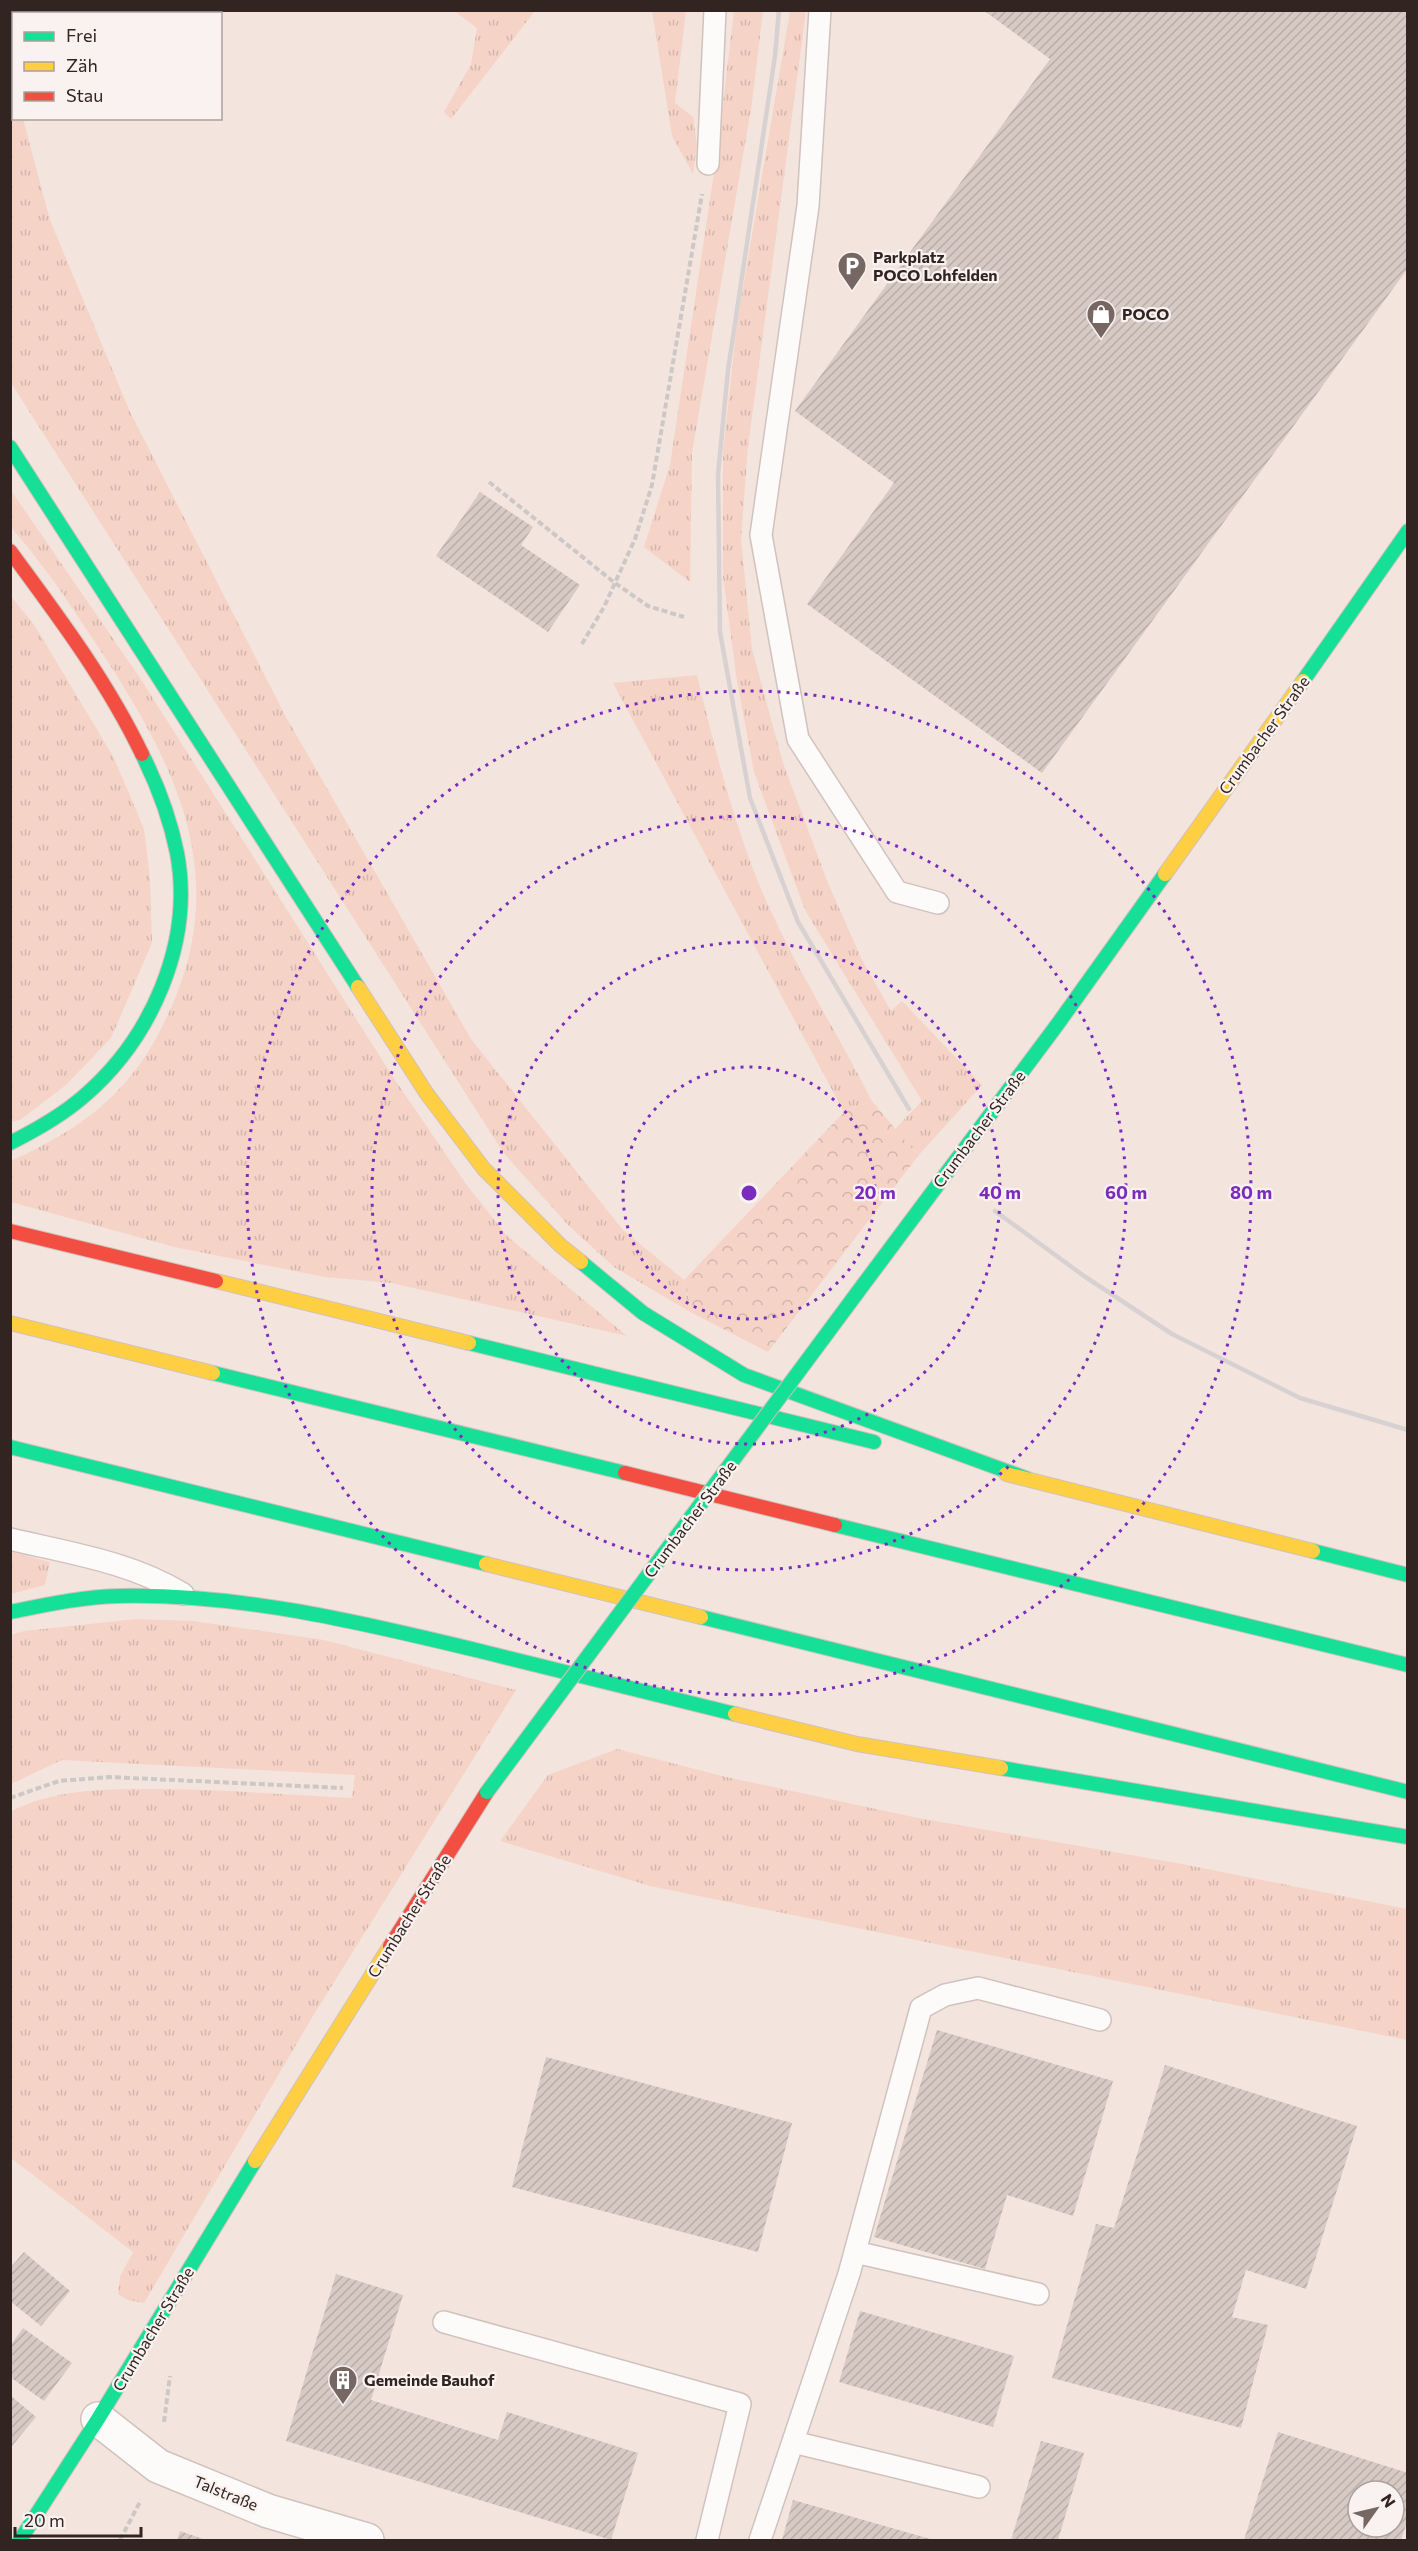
<svg xmlns="http://www.w3.org/2000/svg" width="1418" height="2551" viewBox="0 0 1418 2551" font-family="Commissioner,sans-serif">
<style>
.grass{fill:url(#grass-tufts)}
.forest{fill:url(#forest-crowns)}
.building{fill:url(#building-hatch);fill-rule:evenodd}
.lines{fill:none;stroke-linecap:round;stroke-linejoin:round}
.lane-casing{stroke:#d0c2bd;stroke-width:24}
.street-casing{stroke:#d0c2bd;stroke-width:36}
.fast-casing{stroke:#d0c2bd;stroke-width:16}
.slow-casing{stroke:#d0c2bd;stroke-width:16}
.jam-casing{stroke:#d0c2bd;stroke-width:16}
.path{stroke:#cdc7c5;stroke-width:4;stroke-dasharray:6 3;stroke-linecap:butt}
.lane{stroke:#fdfbfa;stroke-width:21}
.street{stroke:#fdfbfa;stroke-width:33}
.fast{stroke:#16e098;stroke-width:14}
.slow{stroke:#ffcf43;stroke-width:14}
.jam{stroke:#f24e42;stroke-width:14}
.rail{stroke:#d7d2d1;stroke-width:4.5}
.fast-bridge-casing{stroke:#d0c2bd;stroke-width:16;stroke-linecap:butt}
.fast-bridge{stroke:#16e098;stroke-width:14}
.ring{fill:none;stroke:#7b2cbf;stroke-width:3;stroke-dasharray:3 6}
.labels{text-anchor:middle;stroke-width:4.5;stroke-linejoin:round;paint-order:stroke}
.poi-label{font-size:16px;font-weight:bold;fill:#322420;stroke:#faf2f0;text-anchor:start}
.street-label{font-size:16px;fill:#322420;stroke:#faf2f0}
.centre{fill:#7b2cbf;stroke:#faf2f0;stroke-width:3}
.ring-label{font-size:18px;text-anchor:middle;font-weight:bold;fill:#7b2cbf;stroke:#faf2f0;stroke-width:4.5;stroke-linejoin:round;paint-order:stroke}
</style>
<defs>
<pattern id="grass-tufts" width="24" height="20" patternUnits="userSpaceOnUse" patternTransform="scale(1.5)"><rect width="24" height="20" fill="#f5d4c7"/><path d="M3 7l-1-3M5 7V3M7 7l1-3M15 17l-1-3M17 17v-4M19 17l1-3" fill="none" stroke="#d2b6ab"/></pattern>
<pattern id="forest-crowns" width="20" height="18" patternUnits="userSpaceOnUse" patternTransform="scale(1.5)"><rect width="20" height="18" fill="#f5d4c7"/><path d="M2 6a3 3 0 1 1 6 0M12 15a3 3 0 1 1 6 0" fill="none" stroke="#d2b6ab"/></pattern>
<pattern id="building-hatch" width="6" height="6" patternUnits="userSpaceOnUse" patternTransform="scale(1.5)"><rect width="6" height="6" fill="#d7cac4"/><path d="M-1 1l2-2M0 6l6-6M5 7l2-2" fill="none" stroke="#b9ada8"/></pattern>
</defs>
<rect width="100%" height="100%" fill="#f4e4de"/>
<path class="grass" d="M11,11H40L39,13L14,14V118L23,119L50,220L130,412L286,717L471,1039L623,1230L684,1280L692,1313L614,1267L567,1224L503,1152L11,383Z
M454,11H535L451,119L444,112L471,64L477,28Z
M652,11H686L675,103L693,117L697,145L693,174L672,136Z
M734,11H763L752,103L692,453L690,582L644,547L670,465L717,153Z
M790,11H806L748,447L741,538L752,649L783,763L828,883L862,960L891,1011L902,1001L982,1085L918,1156L895,1129L922,1101L805,910L754,772L737,681L723,577V452L737,323Z
M10,489L140,678L393,1077L466,1184L507,1236L627,1336L391,1283L325,1277L174,1247L11,1202V1161C95,1123 143,1081 177,993C238,839 142,713 60,590C48,573 35,556 22,540C19,536 12,530 11,526C8,519 11,498 10,489Z
M10,595L35,626L114,758L144,829L150,878L152,943L111,1038L66,1085L20,1120L11,1122Z
M697,675C713,741 729,806 753,869C784,950 833,1024 872,1101L844,1112L613,683Z
M11,1552L50,1562L45,1585L11,1594Z
M136,1619L193,1621L324,1640L516,1690L313,2016L144,2303L128,2300L118,2294L120,2276L133,2252L11,2158V1811C60,1787 114,1789 168,1789C229,1790 290,1795 352,1798L355,1775L62,1760L11,1784V1635L24,1631Z
M617,1749L722,1776L918,1818L1177,1863L1407,1909V2040L650,1886L500,1841L548,1775Z"/>
<path class="forest" d="M872,1101L918,1156L768,1352L692,1313L684,1280L844,1112Z"/>
<path class="building" d="M983,10H1408V268L1042,773L807,604L894,483L795,411L1050,59Z
M480,492L533,527L521,545L580,585L548,632L436,556Z
M937,2030L1113,2081L1073,2216L1007,2195L985,2269L874,2237Z
M546,2057L792,2123L758,2252L512,2187Z
M1165,2065L1357,2126L1306,2289L1246,2270L1232,2317L1268,2325L1241,2428L1052,2378L1096,2224L1114,2228Z
M24,2252L70,2291L41,2326L10,2301V2268Z
M336,2274L403,2295L371,2400L498,2440L507,2412L638,2453L611,2540L286,2441Z
M860,2311L1014,2356L993,2427L839,2382Z
M23,2328L72,2363L44,2401L10,2377V2346Z
M10,2395L36,2417L12,2446L10,2444Z
M1278,2432L1408,2473V2519L1401,2540H1244ZM1358,2491H1394V2527H1358Z
M1041,2441L1084,2453L1058,2540H1011Z
M793,2500L934,2540H782Z
M180,2531L206,2540H177Z"/>
<g class="lines">
<g class="lane-casing">
<path id="lane" d="M820,10L808,206L761,535L798,739L897,892L938,903
M708,164L715,10
M10,1539C69,1553 131,1562 183,1594
M855,2252L1038,2294
M444,2322L740,2404L707,2540
M793,2442L979,2487
M760,2540L849,2274L921,2008L945,1995L978,1988L1100,2020"/>
</g>
<g class="street-casing">
<path id="street" d="M98,2419L158,2466L268,2511L367,2540"/>
</g>
<g class="fast-casing">
<path id="fast" d="M10,447L358,987
M1303,681L1408,531
M10,1143C36,1130 61,1116 83,1097C151,1039 194,943 177,853C170,818 158,786 142,754
M581,1262L643,1313L744,1375L1028,1479
M863,1285L1057,1025L1165,874
M469,1343L874,1442
M213,1373L625,1473
M10,1447L486,1564
M835,1525L1408,1665
M1313,1551L1408,1575
M10,1612C45,1605 81,1597 118,1596C241,1593 364,1623 484,1652C568,1673 651,1693 735,1714
M701,1617L1408,1792
M1001,1768L1408,1837
M20,2540L98,2419L255,2161"/>
</g>
<g class="slow-casing">
<path id="slow" d="M1165,874L1303,681
M358,987L427,1094L484,1169L561,1246L581,1262
M216,1281L469,1343
M10,1323L213,1373
M1006,1474L1313,1551
M486,1564L701,1617
M735,1714L857,1744L1001,1768
M255,2161L390,1946"/>
</g>
<g class="jam-casing">
<path id="jam" d="M10,551C58,616 107,681 142,754
M10,1231L216,1281
M625,1473L835,1525
M390,1946L487,1792"/>
</g>
<path class="path" d="M489,482L615,583L648,606L684,617
M582,644L604,607L635,539L652,485L702,194
M10,1798L59,1781L109,1777L343,1788
M164,2422L170,2376
M120,2540L141,2500"/>
<use href="#lane" class="lane"/>
<use href="#street" class="street"/>
<use href="#fast" class="fast"/>
<use href="#slow" class="slow"/>
<use href="#jam" class="jam"/>
<path class="rail" d="M779,10L775,56L728,370L718,475L720,632L750,798L798,922L909,1109
M995,1211L1084,1276L1172,1334L1300,1398L1408,1430"/>
<g class="fast-bridge-casing">
<path id="fast-bridge" d="M487,1792L863,1285"/>
</g>
<use href="#fast-bridge" class="fast-bridge"/>
</g>
<g class="ring">
<circle cx="749" cy="1193" r="126"/>
<circle cx="749" cy="1193" r="251"/>
<circle cx="749" cy="1193" r="377"/>
<circle cx="749" cy="1193" r="502"/>
</g>
<defs>
<g id="parking-pin" transform="scale(1.5)"><path d="M0 17L-7.5 6A9.5 9.5 0 1 1 7.5 6Z" fill="#766762" stroke="#faf2f0"/><path d="M-3.5-5.5H1a3.5 3.5 0 0 1 0 7H-1V5.5H-3.5ZM-1-3.4V-.6H.8a1.4 1.4 0 0 0 0-2.8Z" fill="#fff"/></g>
<g id="shop-pin" transform="scale(1.5)"><path d="M0 17L-7.5 6A9.5 9.5 0 1 1 7.5 6Z" fill="#766762" stroke="#faf2f0"/><path d="M-5-2.5h2.3a2.7 3.5 0 0 1 5.4 0H5L5.5 6h-11ZM-1.5-2.5h3a1.5 2.3 0 0 0-3 0Z" fill="#fff"/></g>
<g id="building-pin" transform="scale(1.5)"><path d="M0 17L-7.5 6A9.5 9.5 0 1 1 7.5 6Z" fill="#766762" stroke="#faf2f0"/><path d="M-4-6H4V6H1V3H-1V6H-4ZM-2.5-4.3h1.7v1.8h-1.7ZM.8-4.3h1.7v1.8H.8ZM-2.5-1h1.7V.8h-1.7ZM.8-1h1.7V.8H.8Z" fill="#fff"/></g>
</defs>
<g fill-rule="evenodd">
<use href="#parking-pin" x="852" y="266"/>
<use href="#shop-pin" x="1101" y="314"/>
<use href="#building-pin" x="343" y="2380"/>
</g>
<g class="labels">
<g class="poi-label">
<text x="873" y="263">Parkplatz<tspan x="873" dy="18">POCO Lohfelden</tspan></text>
<text x="1122" y="320">POCO</text>
<text x="364" y="2386">Gemeinde Bauhof</text>
</g>
<g class="street-label">
<text transform="translate(1264 735) rotate(-54)" y="6">Crumbacher Straße</text>
<text transform="translate(979 1129) rotate(-53)" y="6">Crumbacher Straße</text>
<text transform="translate(690 1519) rotate(-53)" y="6">Crumbacher Straße</text>
<text transform="translate(409 1916) rotate(-58)" y="6">Crumbacher Straße</text>
<text transform="translate(153 2329) rotate(-59)" y="6">Crumbacher Straße</text>
<text transform="translate(226 2493) rotate(22)" y="6">Talstraße</text>
</g>
</g>
<circle cx="749" cy="1193" r="9" class="centre"/>
<g class="ring-label">
<text x="875" y="1199">20 m</text>
<text x="1000" y="1199">40 m</text>
<text x="1126" y="1199">60 m</text>
<text x="1251" y="1199">80 m</text>
</g>
<rect width="1418" height="2551" fill="none" stroke="#322420" stroke-width="24"/>
<rect x="12" y="12" width="210" height="108" fill="#faf2f0" stroke="#aaa09d" stroke-width="1.5"/>
<rect x="24" y="32" width="30" height="9" fill="#16e098" stroke="#aaa09d" stroke-width="1.5"/>
<text x="66" y="42" font-size="18" fill="#322420">Frei</text>
<rect x="24" y="62" width="30" height="9" fill="#ffcf43" stroke="#aaa09d" stroke-width="1.5"/>
<text x="66" y="72" font-size="18" fill="#322420">Zäh</text>
<rect x="24" y="92" width="30" height="9" fill="#f24e42" stroke="#aaa09d" stroke-width="1.5"/>
<text x="66" y="102" font-size="18" fill="#322420">Stau</text>
<g transform="translate(1376 2509) rotate(56)"><circle r="28" fill="#faf2f0" stroke="#aaa09d" stroke-width="1.5"/>
<path d="M0-4.5L10 22L0 15L-10 22Z" fill="#766762"/>
<text y="-9" font-size="16" font-weight="bold" text-anchor="middle" fill="#322420">N</text>
</g>
<path d="M15 2527v9h126v-9" fill="none" stroke="#322420" stroke-width="3"/>
<text x="24" y="2527" font-size="18" fill="#322420" stroke="#faf2f0" stroke-width="4.5" paint-order="stroke">20 m</text>
</svg>
